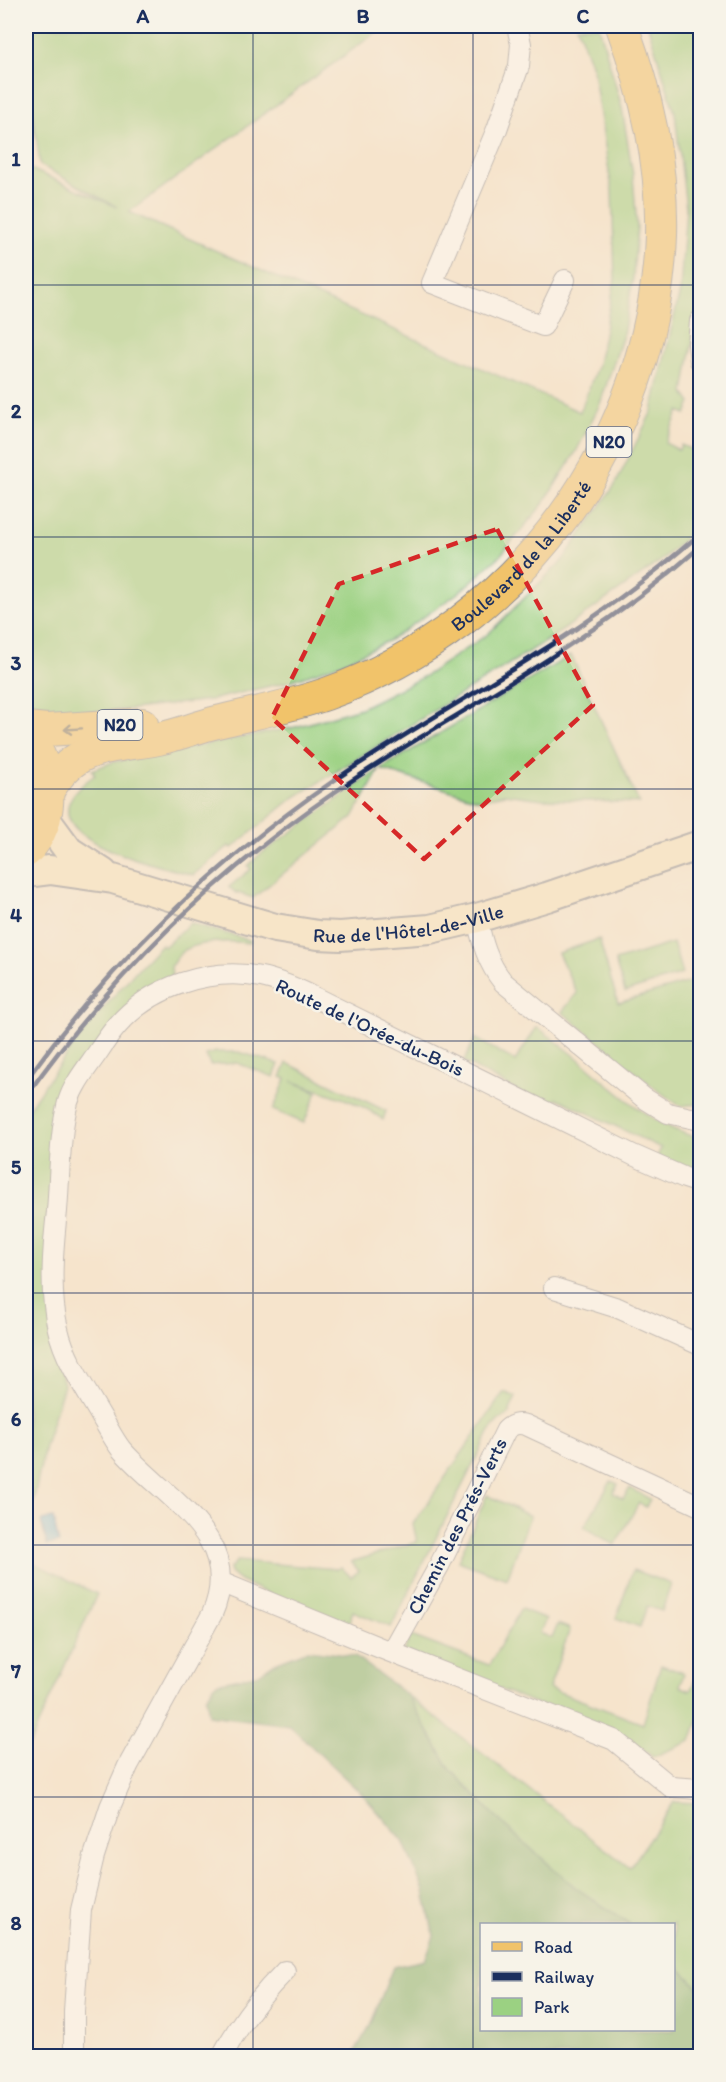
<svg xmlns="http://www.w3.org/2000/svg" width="726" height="2082" viewBox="0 0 726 2082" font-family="Itim,sans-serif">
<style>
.green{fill:#9bd182;stroke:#5b8070;stroke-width:1.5}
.forest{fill:#7cb370;stroke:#4c7167;stroke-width:1.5}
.water{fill:#59acd4;stroke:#3a6e99;stroke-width:1.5}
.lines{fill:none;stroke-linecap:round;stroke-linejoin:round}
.street-casing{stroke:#888a95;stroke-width:22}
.secondary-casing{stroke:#888a95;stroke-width:32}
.primary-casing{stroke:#888a95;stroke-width:34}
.street{stroke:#fff;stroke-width:20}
.secondary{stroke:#f9e7c3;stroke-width:28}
.primary{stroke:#f1c36a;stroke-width:32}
.rail{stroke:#1b2f5e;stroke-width:4.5}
.oneway{stroke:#7b7263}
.marked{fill:none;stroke:#d62828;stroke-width:4.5;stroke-dasharray:12 8;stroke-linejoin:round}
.grid{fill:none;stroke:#1b2f5e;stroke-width:1.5;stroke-opacity:0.55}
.labels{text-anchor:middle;stroke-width:5;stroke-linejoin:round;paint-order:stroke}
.shield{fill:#f7f3e8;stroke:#5d6a87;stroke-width:1.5}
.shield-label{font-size:18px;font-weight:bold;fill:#1b2f5e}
.street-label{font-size:20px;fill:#1b2f5e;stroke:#f7f3e8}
.neatline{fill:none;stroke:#1b2f5e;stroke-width:2}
.grid-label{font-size:20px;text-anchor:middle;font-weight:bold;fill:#1b2f5e}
</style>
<rect width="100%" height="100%" fill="#f7f3e8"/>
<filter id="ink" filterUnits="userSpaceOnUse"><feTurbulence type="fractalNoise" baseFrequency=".0167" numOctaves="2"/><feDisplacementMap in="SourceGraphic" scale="12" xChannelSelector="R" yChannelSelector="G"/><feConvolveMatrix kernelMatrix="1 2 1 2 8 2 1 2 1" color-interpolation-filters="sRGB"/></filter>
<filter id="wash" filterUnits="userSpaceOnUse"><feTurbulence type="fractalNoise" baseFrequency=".008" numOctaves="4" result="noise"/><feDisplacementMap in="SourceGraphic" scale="24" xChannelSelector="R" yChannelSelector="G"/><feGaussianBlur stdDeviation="1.35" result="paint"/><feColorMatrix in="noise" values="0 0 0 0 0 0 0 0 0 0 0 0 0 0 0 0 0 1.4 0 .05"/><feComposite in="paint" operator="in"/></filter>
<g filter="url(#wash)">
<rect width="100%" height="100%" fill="#f5e4cc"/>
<path class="green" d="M26,26H385L129,212L580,412L598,364L615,280L612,191L593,70L577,26H599L622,108L633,175L637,227L633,278L623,335L600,404L576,452L543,504L499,557L458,593L392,639L342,663L287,682L210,700L124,710L62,714L40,713L26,707V167L117,207L40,165L26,57Z
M648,26H700V296L684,393L691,403L686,414L679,411L665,443L679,450L681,445L695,451L700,439V524L662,560L554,636L292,799L232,848L229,846L193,875C153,864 8,834 95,775L92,770L113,762L296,727L361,708L425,676L488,634L563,560L615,485L652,411L680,292L686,208L675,113Z
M571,655L639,803L543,799L504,794L481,800L380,769L353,817L253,898L235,892L229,887L251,869L248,866L258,856L380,769Z
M190,923L250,940V943C230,941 201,941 183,951C178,954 174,962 171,966L172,977L150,987L71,1076L52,1342L64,1385L45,1446L26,1536V1112C66,1052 111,996 161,944L164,947Z
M599,939L618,1003L700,979V1104L680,1106L656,1089L562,1012L577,993L558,953Z
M673,943L682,974L625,992L615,961Z
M537,1027C552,1038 567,1049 581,1061C617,1091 653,1128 700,1138V1172L657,1157L661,1148L557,1098L551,1109L464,1062L475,1038L515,1061Z
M216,1052H239L279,1064L274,1077L237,1063L210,1065L206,1055Z
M287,1063L386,1111L383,1120C358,1099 322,1093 292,1081L317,1092L304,1123L273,1110L286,1079L281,1077Z
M504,1392L516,1397L508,1415L499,1420L491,1429L391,1627L353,1611L347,1629L240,1581L230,1573L229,1569L237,1561L338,1569L341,1567L351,1577L359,1571L351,1562L417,1542L413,1524Z
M611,1481L618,1484L613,1493L623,1499L630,1488L650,1499L646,1507L639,1503L615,1545L584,1527Z
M487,1495L530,1516L507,1579L458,1561Z
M26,1559L97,1594L26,1752Z
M633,1570L671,1584L662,1611L647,1606L640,1627L616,1618Z
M521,1609L546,1619L540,1633L552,1638L558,1624L570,1629L549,1688L643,1724L661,1665L684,1673L680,1686L690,1691L696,1678L700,1679V1715L691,1741L653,1757L631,1741L404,1651L411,1636L489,1665Z
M407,1695L630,1868L674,1802L700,1803V1839L684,1859L700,1878V1989L674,1963V1924H630L576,1888L505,1826L450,1769Z"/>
<path class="forest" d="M26,71L34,132L26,149Z
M308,1650L355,1656L407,1695L450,1769L505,1826L576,1888L630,1924H482V2030H674V1963L700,1989V2056H352L370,2026L393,1967L425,1960L434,1936L424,1891L403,1841L364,1796L289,1725L209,1715L206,1698L216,1683L259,1674L275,1663Z"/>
<path class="water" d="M53,1518L59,1543L47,1545L41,1521Z"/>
</g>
<g filter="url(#ink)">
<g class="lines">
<g class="street-casing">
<path id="street" d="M517,26L521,44L519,66L497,129L432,283L543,326L565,280
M700,321L698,344L700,361
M477,918C482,942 487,962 503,982L644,1098L668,1113L700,1120
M554,1288L618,1308L700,1345
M220,1582L383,1649L614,1740L671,1787L700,1789
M391,1652L439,1566L506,1430C513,1424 517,1423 526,1425L700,1506
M74,2056V2011L81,1910L94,1856L110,1807L128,1766L212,1614C246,1537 163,1498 121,1449C114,1440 108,1428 102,1418C86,1390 65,1360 58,1329C49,1292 53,1248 57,1211C60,1175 59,1137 68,1102C74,1083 87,1068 98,1052C104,1043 110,1034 117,1026C151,986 210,967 261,977C277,980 293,987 308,994L633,1155L685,1178L700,1183
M222,2056C239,2024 259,1997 285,1971"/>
</g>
<g class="secondary-casing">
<g id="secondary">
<path d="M44,817L69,851L103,873"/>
<path id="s1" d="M26,873L50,870L113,879L275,928L318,935L340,936L430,929L477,918L547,897L700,845"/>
</g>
</g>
<g class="primary-casing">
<g id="primary">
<path d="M26,728L47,730L142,724"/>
<path d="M26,734C52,765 57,821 26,851"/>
<path id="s2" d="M47,792C57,776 68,762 86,754C108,744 135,744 158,739C178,735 197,727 217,722C254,713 291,706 326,694C521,625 654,440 661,235C663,163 646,92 622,26"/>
</g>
</g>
<use href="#street" class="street"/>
<use href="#secondary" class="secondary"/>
<use href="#primary" class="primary"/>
<path class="rail" d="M26,1080C109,965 212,865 329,784C397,737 470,697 540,652C597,617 650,577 700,534
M26,1096C110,978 214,875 335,792C413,738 498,694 577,640C620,612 661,581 700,547"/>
</g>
<defs><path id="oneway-shaft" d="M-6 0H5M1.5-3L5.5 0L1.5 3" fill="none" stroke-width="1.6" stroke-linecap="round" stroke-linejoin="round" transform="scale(1.5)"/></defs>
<use class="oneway" href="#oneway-shaft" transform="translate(73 729) rotate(176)"/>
</g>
<path d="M0 0H726V2082H0ZM497,529L593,705L424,859L272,718L339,584Z" fill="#f5e4cc" fill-opacity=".55" fill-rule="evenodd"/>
<path class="marked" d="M497,529L593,705L424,859L272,718L339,584Z"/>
<path class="grid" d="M253,26V2056M473,26V2056M26,285H700M26,537H700M26,789H700M26,1041H700M26,1293H700M26,1545H700M26,1797H700"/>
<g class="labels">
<g class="shield">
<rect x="586.5" y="427" width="45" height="30" rx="4.5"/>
<rect x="97.5" y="710" width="45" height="30" rx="4.5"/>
</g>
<g class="shield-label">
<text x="609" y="448">N20</text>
<text x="120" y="731">N20</text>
</g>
<g class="street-label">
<text dy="7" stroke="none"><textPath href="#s2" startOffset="546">Boulevard de la Liberté</textPath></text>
<text dy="7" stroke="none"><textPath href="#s1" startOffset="392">Rue de l'Hôtel-de-Ville</textPath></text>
<text transform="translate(370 1027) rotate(25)" y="7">Route de l'Orée-du-Bois</text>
<text transform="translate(457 1526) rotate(-63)" y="7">Chemin des Prés-Verts</text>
</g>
</g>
<rect width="726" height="2082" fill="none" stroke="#f7f3e8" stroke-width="66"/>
<rect x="480" y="1923" width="195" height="108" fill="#f7f3e8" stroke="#9fa5b1" stroke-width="1.5"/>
<rect x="492" y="1942" width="30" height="9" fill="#f1c36a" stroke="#9fa5b1" stroke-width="1.5"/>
<text x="534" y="1953" font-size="18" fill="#1b2f5e">Road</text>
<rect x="492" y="1972" width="30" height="9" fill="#1b2f5e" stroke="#9fa5b1" stroke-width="1.5"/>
<text x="534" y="1983" font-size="18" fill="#1b2f5e">Railway</text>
<rect x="492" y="1998" width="30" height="18" fill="#9bd182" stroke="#9fa5b1" stroke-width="1.5"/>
<text x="534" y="2013" font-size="18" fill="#1b2f5e">Park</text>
<rect x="33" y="33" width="660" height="2016" class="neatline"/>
<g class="grid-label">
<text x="143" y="23">A</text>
<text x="363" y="23">B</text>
<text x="583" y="23">C</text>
<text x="16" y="166">1</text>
<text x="16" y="418">2</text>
<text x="16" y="670">3</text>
<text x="16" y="922">4</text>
<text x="16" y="1174">5</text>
<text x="16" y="1426">6</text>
<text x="16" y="1678">7</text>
<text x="16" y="1930">8</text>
</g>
</svg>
